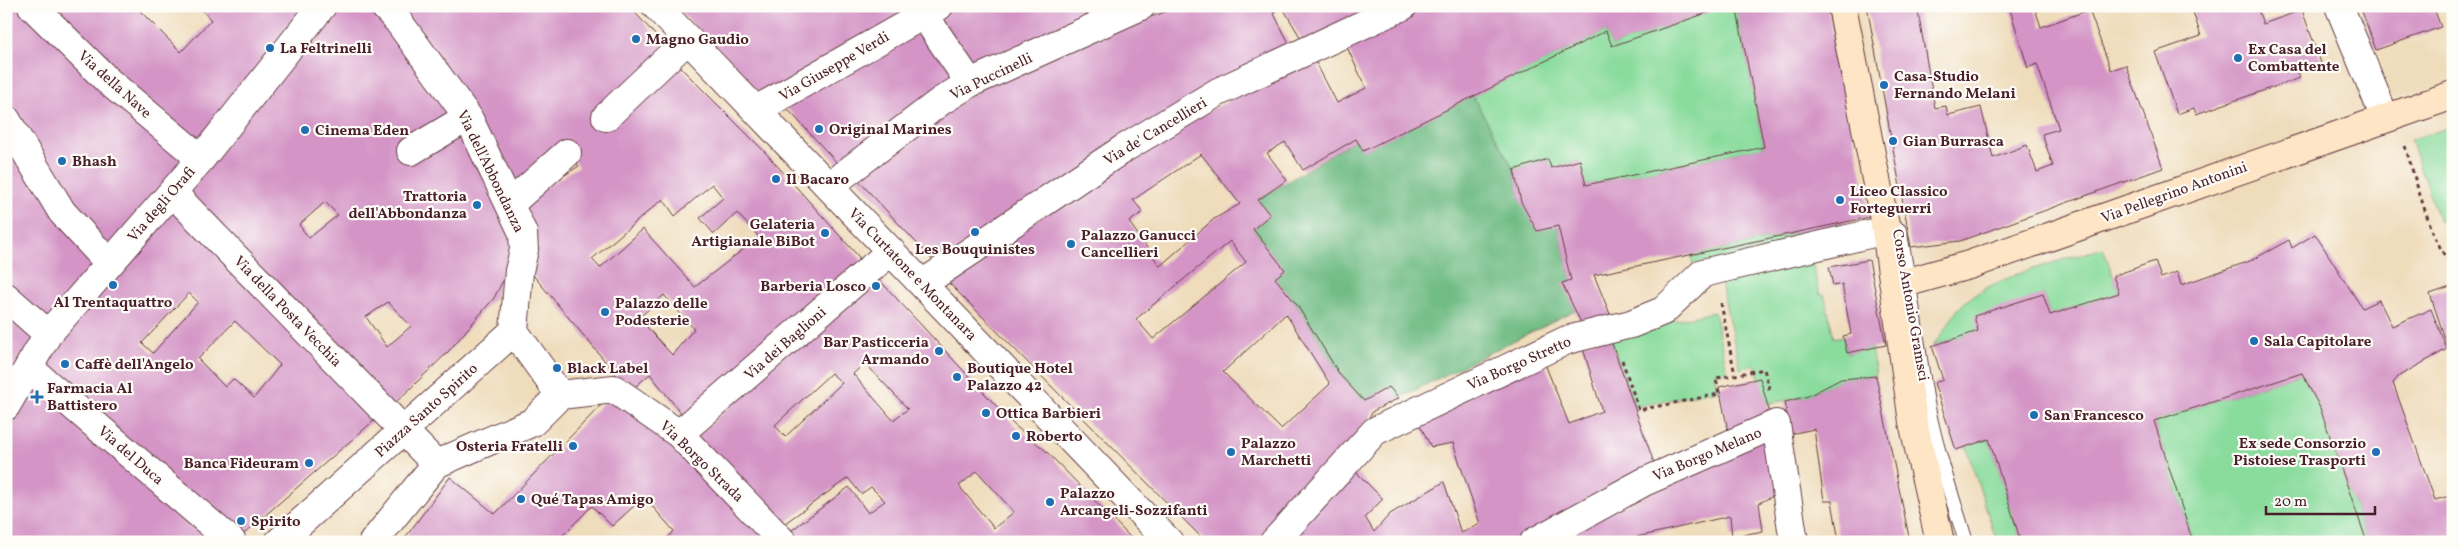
<svg xmlns="http://www.w3.org/2000/svg" width="2459" height="548" viewBox="0 0 2459 548" font-family="Vollkorn,serif">
<style>
.green{fill:#8adc9d;stroke:#6a7e64}
.forest{fill:#6fbc84;stroke:#5c6e58}
.building{fill:#d494c6;fill-rule:evenodd}
.lines{fill:none;stroke-linecap:round;stroke-linejoin:round}
.lane-casing{stroke:#633b41;stroke-width:16}
.street-casing{stroke:#633b41;stroke-width:30}
.secondary-casing{stroke:#633b41;stroke-width:30}
.path{stroke:#633b41;stroke-width:3;stroke-dasharray:4 4;stroke-linecap:butt}
.lane{stroke:#fff;stroke-width:14}
.street{stroke:#fff;stroke-width:28}
.secondary{stroke:#fde5c5;stroke-width:28}
.poi-dot{fill:#1f6fb2;stroke:#fdfcf7;stroke-width:2}
.labels{text-anchor:middle;stroke-width:4.5;stroke-linejoin:round;paint-order:stroke}
.poi-label{font-size:15px;font-weight:bold;fill:#4a1f2b;stroke:#fdfcf7;text-anchor:start}
.street-label{font-size:15px;fill:#4a1f2b;stroke:#fdfcf7}
</style>
<rect width="100%" height="100%" fill="#fdfcf7"/>
<filter id="ink" filterUnits="userSpaceOnUse"><feTurbulence type="fractalNoise" baseFrequency=".02" numOctaves="2"/><feDisplacementMap in="SourceGraphic" scale="10" xChannelSelector="R" yChannelSelector="G"/><feConvolveMatrix kernelMatrix="1 2 1 2 8 2 1 2 1" color-interpolation-filters="sRGB"/></filter>
<filter id="wash" filterUnits="userSpaceOnUse"><feTurbulence type="fractalNoise" baseFrequency=".0096" numOctaves="4" result="noise"/><feDisplacementMap in="SourceGraphic" scale="20" xChannelSelector="R" yChannelSelector="G"/><feGaussianBlur stdDeviation="1.12" result="paint"/><feColorMatrix in="noise" values="0 0 0 0 0 0 0 0 0 0 0 0 0 0 0 0 0 1.4 0 .05"/><feComposite in="paint" operator="in"/></filter>
<g filter="url(#wash)">
<rect width="100%" height="100%" fill="#efdcbb"/>
<path class="green" d="M1725,6H1736L1764,147L1586,185L1551,168L1548,159L1514,170L1473,96L1606,31L1612,46Z
M2453,126V217L2439,221L2410,140Z
M1842,223L1844,232L1693,265L1691,256Z
M2103,248L2119,293L2050,315L2043,294L1978,331L1932,346C1945,333 1951,315 1964,303C1996,275 2063,261 2103,248Z
M1811,258L1820,295L1824,294L1834,338L1843,336L1847,353L1871,348L1876,376L1841,379L1808,396L1767,404L1755,365L1740,369L1719,275Z
M1714,312L1727,371L1714,374L1718,390L1635,407L1609,335Z
M2302,373L2320,408L2367,542H2193L2154,421Z
M1989,439L2021,542H1997L1966,446Z"/>
<path class="forest" d="M1473,96L1514,170L1521,202L1558,226L1571,280L1563,283L1575,310L1399,398L1389,387L1364,401L1340,375L1297,305L1275,278L1285,270L1253,229L1270,215L1258,200L1356,139L1363,151Z"/>
<g id="blocks">
<path class="building" d="M6,6H26L190,158L111,257L65,212L34,145L6,105Z
M40,6H135L181,52L211,20L198,6H317L198,152Z
M332,6H375L459,126L518,251L494,298L448,352L391,407L185,197ZM325,202L338,215L309,238L299,225ZM388,302L411,326L387,347L366,317Z
M392,6H629L669,50L676,63L763,150L866,265L685,418L650,374L630,391L523,263L539,249L520,204L579,166L565,151L514,194ZM712,184L723,198L700,218L714,234L737,213L759,237L695,287L643,229L600,268L592,259L663,199L675,216ZM664,295L694,329L672,355L639,318Z
M675,6H909L915,14L761,95Z
M953,6H1096L1098,15L970,70L937,16Z
M1181,6H1378L1303,42L1283,8L1273,12L1292,49L939,267L857,179L981,87L1149,12L1151,17Z
M1423,6L1724,7L1612,46L1606,31L1363,151L1356,139L1303,170L1285,142L1267,153L1287,180L1258,200L1270,215L1253,229L1285,270L1275,278L1297,305L1340,375L1364,401L1389,387L1399,398L1373,411L1361,431L1263,542H1206L946,280L1180,125L1314,59L1337,103L1366,88L1345,43ZM1201,154L1240,204L1214,219L1160,266L1129,222L1143,212L1133,200ZM1230,241L1246,262L1153,339L1136,319ZM1286,314L1330,384L1281,429L1223,372Z
M1736,6H1827L1870,217L1594,275L1612,319L1585,331L1562,283L1571,280L1558,226L1537,231L1521,202L1514,170L1548,159L1551,168L1580,160L1586,185L1764,147Z
M1867,6H1917L1935,108L1946,106L1948,115L1981,107L1993,158L2027,145L2037,172L2053,166L2042,134L2059,129L2037,64L2028,68L2009,6H2034L2041,27L2089,10L2111,70L2126,65L2163,168L1960,241L1911,247Z
M2191,6H2257L2263,24L2302,10L2321,63L2298,71L2300,78L2196,114L2194,108L2177,114L2155,52L2201,36Z
M2360,6H2433L2441,27L2376,50Z
M922,24L957,75L840,166L783,104Z
M6,128L102,264L47,327L6,290Z
M178,207L378,417L238,539L39,365L121,259ZM189,293L198,302L153,353L142,343ZM235,321L280,365L254,398L233,379L225,387L198,359Z
M2315,234L2362,308L2379,300L2392,326L2431,309L2447,349L2399,376L2393,383L2435,500L2453,495V542H2367L2320,408L2302,373L2154,421L2193,542H2021L1989,439L1956,450L1934,383L1943,380L1932,346L1978,331L1974,316L2043,294L2050,315L2119,293L2113,276L2155,261L2161,278L2177,272L2181,285L2250,261L2289,240L2292,248Z
M1869,260L1886,345L1847,353L1843,336L1851,334L1842,284L1833,286L1829,267Z
M872,272L1014,425L1045,450L1135,542H794L788,533L849,487L868,513L885,501L871,487L861,494L848,478L778,528L695,439ZM865,363L908,409L893,420L853,374ZM831,373L842,383L785,437L775,425ZM977,471L1014,512L994,528L959,486Z
M2453,286V359H2452L2430,294Z
M6,310L40,340L6,395Z
M1609,335L1654,463L1596,498L1515,542H1283L1353,469L1383,499L1365,517L1374,532L1390,514L1444,482L1461,533L1480,524L1453,443L1431,447L1418,421L1543,359L1569,424L1602,411L1582,345Z
M1876,376L1910,542H1839L1832,501H1824L1814,429L1790,434L1785,402L1808,396L1841,379Z
M1760,378L1770,414L1728,431L1719,387Z
M33,381L219,542H6V418Z
M610,396L648,423L777,542H664L674,531L644,497L612,526L592,506L556,542H402L450,477L495,514Z
M1772,435L1779,493L1759,503L1763,531L1732,537L1730,516L1637,537L1638,542H1547Z"/>
</g>
</g>
<g filter="url(#ink)">
<use href="#blocks" fill-opacity="0" stroke="#633b41" stroke-width="1"/>
<g class="lines">
<g class="lane-casing">
<path id="lane" d="M1899,230C1911,288 1917,345 1927,403C1936,450 1952,496 1966,542"/>
</g>
<g class="street-casing">
<path id="street" d="M32,6L108,81L201,159
M384,6L398,21L468,117L523,233L524,250L519,271L514,331
M656,6L1169,542
M2339,6L2385,118
M924,15L970,83
M756,110L939,6
M606,117L688,39
M6,119L62,212L109,263
M411,151L468,117
M829,186L941,101L970,83L1141,6
M173,193L436,464
M510,204L567,153
M922,284L1123,149L1218,92L1403,6
M6,297L48,334
M29,368L232,542
M6,406L48,334L201,159L322,6
M679,434L891,251
M279,542L514,331L560,395
M373,542L436,464L533,422L560,395L614,389L679,434L783,542
M1274,542L1375,431L1567,340L1631,324L1663,311L1703,273L1886,230
M1534,542L1644,482L1776,424L1794,542"/>
</g>
<g class="secondary-casing">
<path id="secondary" d="M1842,6L1886,230L1913,422L1940,542
M1894,286L1969,265L2453,95"/>
</g>
<path class="path" d="M2405,146C2414,173 2433,250 2453,265
M1721,303L1735,375L1764,369L1770,392
M1622,360L1639,410L1719,394L1716,378L1735,375"/>
<use href="#lane" class="lane"/>
<use href="#street" class="street"/>
<use href="#secondary" class="secondary"/>
</g>
</g>
<g class="poi-dot">
<circle cx="636" cy="39" r="5"/>
<circle cx="270" cy="48" r="5"/>
<circle cx="2238" cy="58" r="5"/>
<circle cx="1884" cy="85" r="5"/>
<circle cx="819" cy="129" r="5"/>
<circle cx="305" cy="130" r="5"/>
<circle cx="1893" cy="141" r="5"/>
<circle cx="62" cy="161" r="5"/>
<circle cx="776" cy="179" r="5"/>
<circle cx="1840" cy="200" r="5"/>
<circle cx="477" cy="205" r="5"/>
<circle cx="975" cy="232" r="5"/>
<circle cx="825" cy="233" r="5"/>
<circle cx="1071" cy="244" r="5"/>
<circle cx="113" cy="285" r="5"/>
<circle cx="876" cy="286" r="5"/>
<circle cx="605" cy="312" r="5"/>
<circle cx="2254" cy="341" r="5"/>
<circle cx="939" cy="351" r="5"/>
<circle cx="65" cy="364" r="5"/>
<circle cx="557" cy="368" r="5"/>
<circle cx="957" cy="377" r="5"/>
<path d="M34.5 389.5h5v5h5v5h-5v5h-5v-5h-5v-5h5z"/>
<circle cx="986" cy="413" r="5"/>
<circle cx="2034" cy="415" r="5"/>
<circle cx="1016" cy="436" r="5"/>
<circle cx="573" cy="446" r="5"/>
<circle cx="1231" cy="452" r="5"/>
<circle cx="2376" cy="452" r="5"/>
<circle cx="309" cy="463" r="5"/>
<circle cx="521" cy="499" r="5"/>
<circle cx="1050" cy="502" r="5"/>
<circle cx="241" cy="521" r="5"/>
</g>
<g class="labels">
<g class="poi-label">
<text x="646" y="44">Magno Gaudio</text>
<text x="280" y="53">La Feltrinelli</text>
<text x="2248" y="54">Ex Casa del<tspan x="2248" dy="17">Combattente</tspan></text>
<text x="1894" y="81">Casa-Studio<tspan x="1894" dy="17">Fernando Melani</tspan></text>
<text x="829" y="134">Original Marines</text>
<text x="315" y="135">Cinema Eden</text>
<text x="1903" y="146">Gian Burrasca</text>
<text x="72" y="166">Bhash</text>
<text x="786" y="184">Il Bacaro</text>
<text x="1850" y="196">Liceo Classico<tspan x="1850" dy="17">Forteguerri</tspan></text>
<text x="467" y="201" text-anchor="end">Trattoria<tspan x="467" dy="17">dell'Abbondanza</tspan></text>
<text x="815" y="229" text-anchor="end">Gelateria<tspan x="815" dy="17">Artigianale BiBot</tspan></text>
<text x="1081" y="240">Palazzo Ganucci<tspan x="1081" dy="17">Cancellieri</tspan></text>
<text x="975" y="254" text-anchor="middle">Les Bouquinistes</text>
<text x="866" y="291" text-anchor="end">Barberia Losco</text>
<text x="113" y="307" text-anchor="middle">Al Trentaquattro</text>
<text x="615" y="308">Palazzo delle<tspan x="615" dy="17">Podesterie</tspan></text>
<text x="2264" y="346">Sala Capitolare</text>
<text x="929" y="347" text-anchor="end">Bar Pasticceria<tspan x="929" dy="17">Armando</tspan></text>
<text x="75" y="369">Caffè dell'Angelo</text>
<text x="567" y="373">Black Label</text>
<text x="967" y="373">Boutique Hotel<tspan x="967" dy="17">Palazzo 42</tspan></text>
<text x="47" y="393">Farmacia Al<tspan x="47" dy="17">Battistero</tspan></text>
<text x="996" y="418">Ottica Barbieri</text>
<text x="2044" y="420">San Francesco</text>
<text x="1026" y="441">Roberto</text>
<text x="1241" y="448">Palazzo<tspan x="1241" dy="17">Marchetti</tspan></text>
<text x="2366" y="448" text-anchor="end">Ex sede Consorzio<tspan x="2366" dy="17">Pistoiese Trasporti</tspan></text>
<text x="563" y="451" text-anchor="end">Osteria Fratelli</text>
<text x="299" y="468" text-anchor="end">Banca Fideuram</text>
<text x="1060" y="498">Palazzo<tspan x="1060" dy="17">Arcangeli-Sozzifanti</tspan></text>
<text x="531" y="504">Qué Tapas Amigo</text>
<text x="251" y="526">Spirito</text>
</g>
<g class="street-label">
<text transform="translate(834 66) rotate(-30)" y="5">Via Giuseppe Verdi</text>
<text transform="translate(991 76) rotate(-26)" y="5">Via Puccinelli</text>
<text transform="translate(115 84) rotate(42)" y="5">Via della Nave</text>
<text transform="translate(1155 131) rotate(-31)" y="5">Via de' Cancellieri</text>
<text transform="translate(491 171) rotate(64)" y="5">Via dell'Abbondanza</text>
<text transform="translate(2174 192) rotate(-20)" y="5">Via Pellegrino Antonini</text>
<text transform="translate(161 204) rotate(-49)" y="5">Via degli Orafi</text>
<text transform="translate(913 274) rotate(46)" y="5">Via Curtatone e Montanara</text>
<text transform="translate(1911 305) rotate(80)" y="5">Corso Antonio Gramsci</text>
<text transform="translate(288 311) rotate(46)" y="5">Via della Posta Vecchia</text>
<text transform="translate(785 343) rotate(-41)" y="5">Via dei Baglioni</text>
<text transform="translate(1519 363) rotate(-24)" y="5">Via Borgo Stretto</text>
<text transform="translate(426 410) rotate(-42)" y="5">Piazza Santo Spirito</text>
<text transform="translate(1707 454) rotate(-23)" y="5">Via Borgo Melano</text>
<text transform="translate(131 455) rotate(41)" y="5">Via del Duca</text>
<text transform="translate(702 461) rotate(44)" y="5">Via Borgo Strada</text>
</g>
</g>
<rect width="2459" height="548" fill="none" stroke="#fdfcf7" stroke-width="25"/>
<path d="M2266 506v8h109v-8" fill="none" stroke="#4a1f2b" stroke-width="2.5"/>
<text x="2274" y="506" font-size="15" fill="#4a1f2b" stroke="#fdfcf7" stroke-width="4" paint-order="stroke">20 m</text>
</svg>
